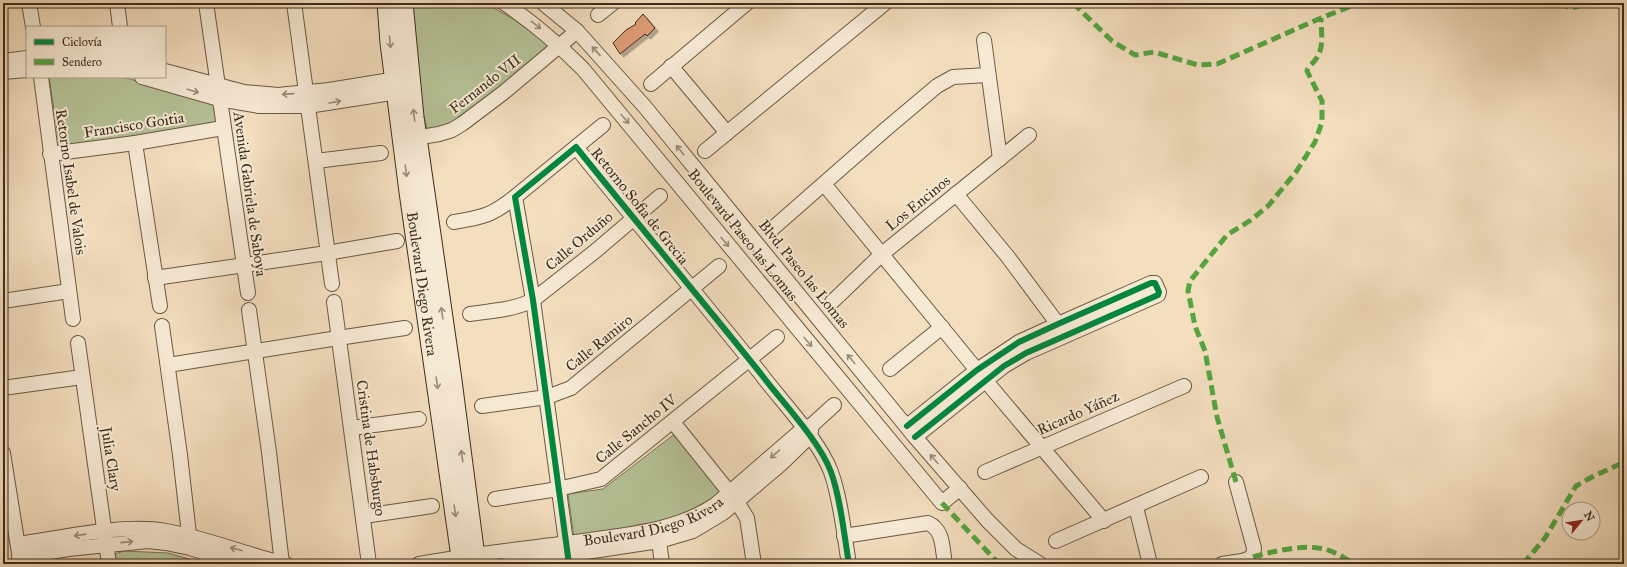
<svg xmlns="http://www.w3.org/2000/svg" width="1627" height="567" viewBox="0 0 1627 567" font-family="'IM FELL Great Primer',serif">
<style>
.green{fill:#b5c296;stroke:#797858}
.building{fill:#dd9a74;stroke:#3d2d1a;filter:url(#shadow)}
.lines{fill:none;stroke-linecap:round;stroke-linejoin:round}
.street-casing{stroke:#6a5943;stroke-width:16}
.secondary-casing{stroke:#3d2d1a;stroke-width:21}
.street{stroke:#f7ead5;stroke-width:14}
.secondary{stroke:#f7ead5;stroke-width:19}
.quiet{stroke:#54a440;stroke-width:5;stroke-dasharray:10 5;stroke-linecap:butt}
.cycleway-casing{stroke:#f7ead5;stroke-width:8}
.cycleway{stroke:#00873e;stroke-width:6}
.oneway{stroke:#9a8c78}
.labels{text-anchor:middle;stroke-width:4;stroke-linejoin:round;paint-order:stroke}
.street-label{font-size:15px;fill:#3d2d1a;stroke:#f7ead5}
</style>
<defs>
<filter id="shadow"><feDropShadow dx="3.5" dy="3.5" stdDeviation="0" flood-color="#0004"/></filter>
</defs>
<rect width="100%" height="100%" fill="#f3debe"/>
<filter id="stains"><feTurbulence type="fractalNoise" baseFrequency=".005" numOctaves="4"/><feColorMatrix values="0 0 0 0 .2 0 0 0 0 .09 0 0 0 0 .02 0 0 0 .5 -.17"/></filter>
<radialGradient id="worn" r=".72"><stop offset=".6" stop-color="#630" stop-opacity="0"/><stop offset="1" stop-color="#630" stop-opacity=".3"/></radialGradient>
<path class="green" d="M412,3H485L513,19L552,48L454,125L427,129L421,105Z
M49,77H123L217,104L220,124L60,150Z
M676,433L725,495L688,517L574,538L568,494L603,489Z
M124,551L168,553L207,564H117L115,554Z"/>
<path class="building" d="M643,14L655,28L647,36L645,34L620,54L613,43L626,30L636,24L635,23Z"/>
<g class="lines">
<g class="street-casing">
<g id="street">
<path d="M29,3L33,27"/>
<path d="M117,3L120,27"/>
<path d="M206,3L248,293"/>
<path d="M294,3L332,284"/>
<path d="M504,3C533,22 558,44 583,69L942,503L960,488"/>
<path d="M543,3L577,31L645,107L915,437L987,520L1016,549L1040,564"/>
<path d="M598,15L613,3"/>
<path d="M984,40L1000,159"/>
<path d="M3,61L27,58"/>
<path d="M671,66L727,133"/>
<path d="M165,71L244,92L278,95L329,90L403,78"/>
<path d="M3,72L27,70"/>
<path d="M41,77L73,319"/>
<path d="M142,77L219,99L259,106H308L404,91"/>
<path d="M651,84L747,3"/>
<path d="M409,139L439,134L452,130L462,124L503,93L577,31"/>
<path d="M135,143L160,306"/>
<path d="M576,147L603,125"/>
<path d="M705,151L885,3"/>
<path d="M50,154L135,143L223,128"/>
<path d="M316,161L381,153"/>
<path d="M824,184L985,380L1104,521"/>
<path d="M956,194L1008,257L1063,331"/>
<path d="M454,222C483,217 491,216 515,197"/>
<path d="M772,229L886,129L937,86L953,77L988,75"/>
<path d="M155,278L327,253L397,241"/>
<path d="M3,301L69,291"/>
<path d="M334,302L369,564"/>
<path d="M832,302L882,254L1029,135"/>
<path d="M249,310L269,452L282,564"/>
<path d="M470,314C491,311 514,310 533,300L593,253L660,196"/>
<path d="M162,326L180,455L190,543"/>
<path d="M78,343L109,564"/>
<path d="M168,365L338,338L405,328"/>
<path d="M890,369L942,327"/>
<path d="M3,388L82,377"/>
<path d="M482,406L547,397L571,388L719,266"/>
<path d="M673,422L737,502L747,518L754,564"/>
<path d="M907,426L977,370L1019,342L1058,324L1151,283H1155L1159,292L1158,295L1026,353L1004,366L915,437"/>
<path d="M352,428L419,419"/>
<path d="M3,453L19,553"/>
<path d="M985,472L1184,386"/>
<path d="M495,499L558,489L601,479L777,337"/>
<path d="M1136,507L1149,560"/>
<path d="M364,516L432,506"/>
<path d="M658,533L662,564"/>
<path d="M844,536L928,523C944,530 942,548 945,564"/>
<path d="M1056,541L1201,477"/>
<path d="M18,544C61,538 123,523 166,531C207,538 246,555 286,564"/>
<path d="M19,557L68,549L148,541L166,543L190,548L240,564"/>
<path id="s1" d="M419,564C438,561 456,558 474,555C510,550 547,546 583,541C628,534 676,531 715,505L804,428L812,425"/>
<path d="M507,564L659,541L693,531L723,513L780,465L810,436L812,425L834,405"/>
<path d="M569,564L533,300L515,197L576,147C637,223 700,298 761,374C782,402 819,440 831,472C841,500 844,535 849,564"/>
<path d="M1222,564L1242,561L1253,557L1254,548L1236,482"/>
</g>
</g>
<g class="secondary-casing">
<g id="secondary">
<path id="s2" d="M387,3L390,43L409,192L462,564"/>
<path d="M403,3L414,117L451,373L476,564"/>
</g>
</g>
<use href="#street" class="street"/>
<use href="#secondary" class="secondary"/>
<path class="quiet" d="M1073,3L1112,41L1135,55L1154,52L1198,65L1217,64L1321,18L1359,3
M1559,3C1569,8 1575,10 1584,3
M1236,482L1217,417L1205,351L1195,326L1188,291L1190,281L1227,235L1251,220L1268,206L1296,172L1315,142L1322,122V101L1307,71C1309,65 1315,62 1318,56C1324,45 1321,30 1321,18
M942,503L999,564
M1253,557C1270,552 1300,545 1318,548C1331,549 1343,557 1354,564
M1240,564L1242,561
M1523,564L1545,538L1576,486L1590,478L1624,462"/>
<g class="cycleway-casing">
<path id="cycleway" d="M907,426L977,370L1019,342L1058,324L1151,283H1155L1159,292L1158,295L1026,353L1004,366L915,437
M569,564L533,300L515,197L576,147C637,223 700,298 761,374C782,402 819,440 831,472C841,500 844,535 849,564"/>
</g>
<use href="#cycleway" class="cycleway"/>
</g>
<defs><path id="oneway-shaft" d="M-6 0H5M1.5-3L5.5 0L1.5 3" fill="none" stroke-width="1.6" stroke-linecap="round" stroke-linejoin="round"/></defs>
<g class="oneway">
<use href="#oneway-shaft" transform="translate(536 25) rotate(39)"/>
<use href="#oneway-shaft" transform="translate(390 42) rotate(84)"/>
<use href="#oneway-shaft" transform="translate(596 51) rotate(-133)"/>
<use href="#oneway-shaft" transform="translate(193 91) rotate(16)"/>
<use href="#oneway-shaft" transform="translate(288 94) rotate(176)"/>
<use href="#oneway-shaft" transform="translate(335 102) rotate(-10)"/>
<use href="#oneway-shaft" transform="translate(414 115) rotate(-97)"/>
<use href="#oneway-shaft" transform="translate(625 119) rotate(50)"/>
<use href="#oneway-shaft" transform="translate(680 150) rotate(-129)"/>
<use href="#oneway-shaft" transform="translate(406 171) rotate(83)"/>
<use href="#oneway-shaft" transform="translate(725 242) rotate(50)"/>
<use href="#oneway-shaft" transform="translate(442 313) rotate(-98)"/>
<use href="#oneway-shaft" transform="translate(808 342) rotate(50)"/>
<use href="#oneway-shaft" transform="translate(851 359) rotate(-130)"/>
<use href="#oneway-shaft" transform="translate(437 383) rotate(81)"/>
<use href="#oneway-shaft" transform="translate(775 454) rotate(139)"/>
<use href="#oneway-shaft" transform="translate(462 456) rotate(-98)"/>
<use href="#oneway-shaft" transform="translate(934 459) rotate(-131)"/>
<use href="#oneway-shaft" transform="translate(455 511) rotate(82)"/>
<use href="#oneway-shaft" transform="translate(80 535) rotate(172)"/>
<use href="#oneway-shaft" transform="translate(127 542) rotate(-6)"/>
<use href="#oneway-shaft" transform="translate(236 549) rotate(-165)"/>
</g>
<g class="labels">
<g class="street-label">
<text transform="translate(485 84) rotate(-38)" y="5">Fernando VII</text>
<text transform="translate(134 125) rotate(-9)" y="5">Francisco Goitia</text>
<text transform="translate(71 182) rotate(82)" y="5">Retorno Isabel de Valois</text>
<text transform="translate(250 194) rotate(82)" y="5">Avenida Gabriela de Saboya</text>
<text transform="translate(918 203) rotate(-39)" y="5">Los Encinos</text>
<text transform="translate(640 206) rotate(51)" y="5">Retorno Sofia de Grecia</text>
<text transform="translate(743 235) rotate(51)" y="5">Boulevard Paseo las Lomas</text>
<text transform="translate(579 241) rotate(-40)" y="5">Calle Orduño</text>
<text transform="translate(804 274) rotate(51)" y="5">Blvd. Paseo las Lomas</text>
<text dy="5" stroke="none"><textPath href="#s2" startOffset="283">Boulevard Diego Rivera</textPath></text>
<text transform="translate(599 343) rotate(-39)" y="5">Calle Ramiro</text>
<text transform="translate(1078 413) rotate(-24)" y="5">Ricardo Yáñez</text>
<text transform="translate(636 429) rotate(-39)" y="5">Calle Sancho IV</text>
<text transform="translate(371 448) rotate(82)" y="5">Cristina de Habsburgo</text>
<text transform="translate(111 459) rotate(81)" y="5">Julia Clary</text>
<text dy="5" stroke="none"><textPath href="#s1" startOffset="239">Boulevard Diego Rivera</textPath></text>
</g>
</g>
<rect width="1627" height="567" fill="none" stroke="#f3debe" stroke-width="16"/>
<rect x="4" y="4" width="1619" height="559" fill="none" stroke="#3d2d1a" stroke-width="2"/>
<rect x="8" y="8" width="1611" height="551" fill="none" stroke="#3d2d1a"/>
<rect x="26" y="26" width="140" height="52" fill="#f7ead5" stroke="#ad9e8a"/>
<rect x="34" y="39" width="20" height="6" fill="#00873e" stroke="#ad9e8a"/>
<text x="62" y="46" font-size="12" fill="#3d2d1a">Ciclovía</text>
<rect x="34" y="59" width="20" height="6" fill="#54a440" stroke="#ad9e8a"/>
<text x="62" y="66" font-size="12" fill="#3d2d1a">Sendero</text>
<g transform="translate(1581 521) rotate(60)"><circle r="19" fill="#f7ead5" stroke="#ad9e8a"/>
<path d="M0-3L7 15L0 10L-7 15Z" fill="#8f2418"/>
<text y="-6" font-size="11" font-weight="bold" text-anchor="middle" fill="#3d2d1a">N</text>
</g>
<rect width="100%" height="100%" filter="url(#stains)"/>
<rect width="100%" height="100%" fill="url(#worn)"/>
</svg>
